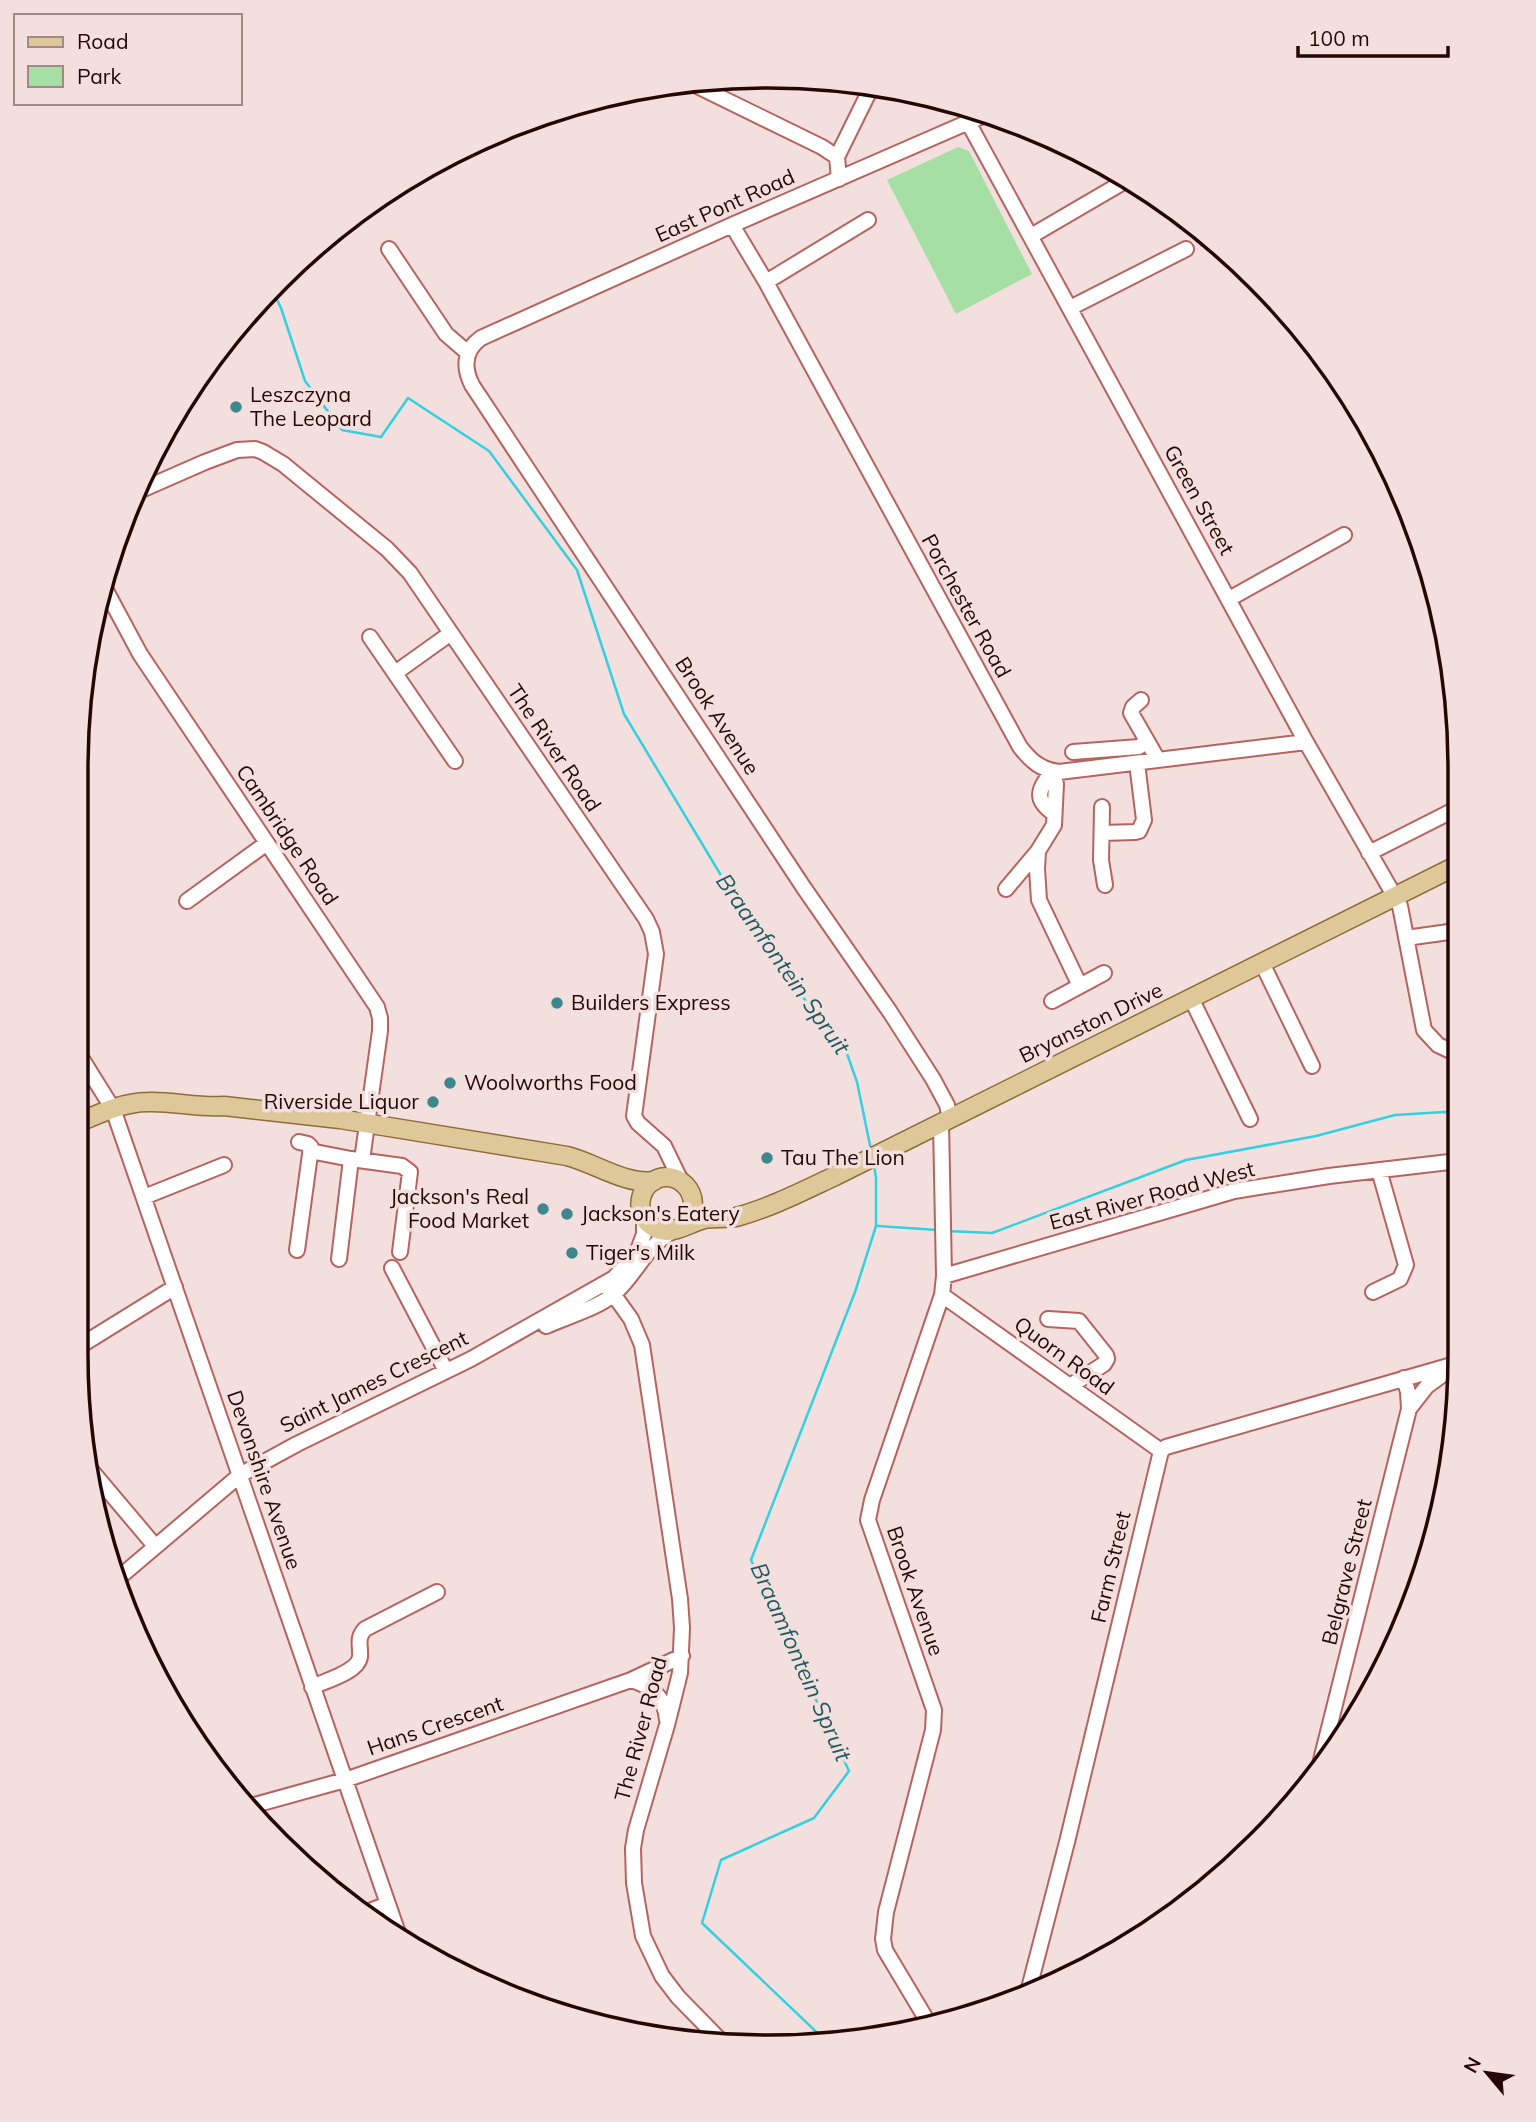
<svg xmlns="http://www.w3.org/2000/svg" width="1536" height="2122" viewBox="0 0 1536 2122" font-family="Mulish,sans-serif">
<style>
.green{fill:#a5dfa4}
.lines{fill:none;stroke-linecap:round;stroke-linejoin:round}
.stream{stroke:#33d0df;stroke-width:2.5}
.minor-casing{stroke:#b5645f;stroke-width:18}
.major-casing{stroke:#8f6c3a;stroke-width:21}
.minor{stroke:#fff;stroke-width:14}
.major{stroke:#dec89a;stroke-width:18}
.poi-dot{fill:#3f878e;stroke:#f3e0de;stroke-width:2.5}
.labels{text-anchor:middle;stroke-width:7;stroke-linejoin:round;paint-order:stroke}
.street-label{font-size:21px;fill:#250706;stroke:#f3e0de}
.poi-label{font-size:21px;fill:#250706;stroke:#f3e0de;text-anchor:start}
.water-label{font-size:23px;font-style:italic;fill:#1f5c62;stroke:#f3e0de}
.rim{fill:none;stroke:#250706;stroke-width:3.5}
</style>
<rect width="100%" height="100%" fill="#f3e0de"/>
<path class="green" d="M958,147L969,151L1032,274L956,314L887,180Z"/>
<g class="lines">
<path class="stream" d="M271,287L281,308L305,381L342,430L381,437L408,398L489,451L577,570L624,714L722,877L769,937L791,983L845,1048L857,1082L871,1150
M878,1226L937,1230
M947,1231L992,1233L1186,1160L1316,1136L1395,1115L1444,1112L1457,1113
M828,2043L702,1923L721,1860L814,1818L849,1771L751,1560L855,1292L876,1226V1178L874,1164"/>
<g class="minor-casing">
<path id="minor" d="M687,81L822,147L837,157
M968,122L1306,742L1395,897L1400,906L1424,1030L1438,1045L1457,1054
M839,179L837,157L872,86
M732,225L766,282L1020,747C1031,761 1041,770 1059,772L1306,742
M1031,236L1127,180
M389,249L446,334L468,353
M766,282L868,220
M1070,308L1186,249
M132,494L205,462L237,450L255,449L263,452L283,464L387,549L410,573L646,919L652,932L656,954L634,1116L638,1123L664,1146L681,1181
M103,585L140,654L377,1007L380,1018V1031L362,1160
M1229,599L1344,535
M370,637L455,761
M395,673L451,633
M1141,700L1133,707L1131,713L1158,760
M1073,752L1139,747L1147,741
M1052,771L1056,784L1054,825L1038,851L1037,869L1039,900L1080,986
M1052,771C1039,789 1033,799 1053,813
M1102,807L1101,860L1105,885
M1102,833L1135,832L1139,831L1144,820L1137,763
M1369,853L1456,809
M1006,889L1038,851
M187,901L267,843
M1406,938L1456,931
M1262,963L1312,1066
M1191,998L1250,1119
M1052,1001L1104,973
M75,1048L113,1109L398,1933
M950,1118L947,1105L933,1079L890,1012L804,888L472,385C463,367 464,350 481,338L732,225L987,114
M310,1151L351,1159
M144,1197L224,1165
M297,1250L311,1147L308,1144L299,1142
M339,1259L351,1159L402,1166L410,1172L400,1252
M392,1268L446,1371
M944,1276L1234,1191L1329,1176L1458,1161
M606,1284L631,1319L642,1345L680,1599L682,1628L680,1673L667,1725L636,1830L633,1848L634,1883L643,1936L662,1976L678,1997L722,2042
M1373,1292L1400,1279L1406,1265L1379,1170
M942,1295L1161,1451
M1048,1319L1079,1321L1106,1355L1107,1359L1104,1364L1070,1386
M546,1326C566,1317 598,1308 614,1294C638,1272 644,1248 673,1231
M75,1349L175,1287
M1409,1409L1427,1386L1449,1370
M90,1469L155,1546
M115,1581L240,1475L297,1444L471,1359L614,1278L637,1253L644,1234V1218
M631,1680C652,1686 665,1697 667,1720
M312,1687C325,1681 358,1672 360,1657C361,1645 356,1639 365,1629L437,1592
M1317,1776L1409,1409L1408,1392L1404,1378
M251,1806L345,1780L631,1680L682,1656
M367,1912L388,1904
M1027,1996L1067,1842L1161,1451L1166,1447L1459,1363
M928,2022L885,1950L883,1939L886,1912L933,1730L934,1710L868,1520L872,1500L942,1295L944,1276L941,1123"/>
</g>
<g class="major-casing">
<path id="major" d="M75,1124C98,1114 123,1102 148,1102C173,1101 198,1108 224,1106L340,1119L567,1156C595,1163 625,1185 654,1181
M684,1225C710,1196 673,1161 648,1185C642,1191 639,1201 641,1210C644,1224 659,1234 673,1230C684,1228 693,1222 704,1219C714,1217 725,1219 736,1217C770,1208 803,1191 835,1176L1456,866"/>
</g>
<use href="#minor" class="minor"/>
<use href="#major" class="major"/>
</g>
<g class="poi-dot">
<circle cx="236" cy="407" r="7"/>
<circle cx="557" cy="1003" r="7"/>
<circle cx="450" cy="1083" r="7"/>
<circle cx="433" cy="1102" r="7"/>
<circle cx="767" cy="1158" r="7"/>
<circle cx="543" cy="1209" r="7"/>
<circle cx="567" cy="1214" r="7"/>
<circle cx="572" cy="1253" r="7"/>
</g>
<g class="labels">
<g class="street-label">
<text transform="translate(725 206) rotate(-24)" y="7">East Pont Road</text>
<text transform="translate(1199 500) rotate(61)" y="7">Green Street</text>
<text transform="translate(966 606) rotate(61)" y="7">Porchester Road</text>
<text transform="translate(717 716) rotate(57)" y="7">Brook Avenue</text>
<text transform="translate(554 748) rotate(56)" y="7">The River Road</text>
<text transform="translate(287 835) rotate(56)" y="7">Cambridge Road</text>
<text transform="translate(1091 1023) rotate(-26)" y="7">Bryanston Drive</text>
<text transform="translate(1152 1196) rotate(-15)" y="7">East River Road West</text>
<text transform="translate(1064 1356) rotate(36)" y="7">Quorn Road</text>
<text transform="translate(374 1382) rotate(-26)" y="7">Saint James Crescent</text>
<text transform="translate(264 1480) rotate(71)" y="7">Devonshire Avenue</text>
<text transform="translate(1111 1567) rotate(-77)" y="7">Farm Street</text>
<text transform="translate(1347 1572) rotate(-76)" y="7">Belgrave Street</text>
<text transform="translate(915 1591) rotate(71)" y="7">Brook Avenue</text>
<text transform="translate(435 1726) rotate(-19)" y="7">Hans Crescent</text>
<text transform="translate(641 1729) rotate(-75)" y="7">The River Road</text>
</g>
<g class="poi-label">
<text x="250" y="402">Leszczyna<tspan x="250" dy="24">The Leopard</tspan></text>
<text x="571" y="1010">Builders Express</text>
<text x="464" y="1090">Woolworths Food</text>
<text x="419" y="1109" text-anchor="end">Riverside Liquor</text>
<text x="781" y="1165">Tau The Lion</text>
<text x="529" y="1204" text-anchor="end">Jackson's Real<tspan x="529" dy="24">Food Market</tspan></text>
<text x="581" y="1221">Jackson's Eatery</text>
<text x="586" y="1260">Tiger's Milk</text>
</g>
<g class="water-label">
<text transform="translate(783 964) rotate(55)" y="8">Braamfontein Spruit</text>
<text transform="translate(801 1662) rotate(66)" y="8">Braamfontein Spruit</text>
</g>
</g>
<path d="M0 0H1536V2122H0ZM768 88H768A680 680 0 0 1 1448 768V1355A680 680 0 0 1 768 2035H768A680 680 0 0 1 88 1355V768A680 680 0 0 1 768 88Z" fill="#f3e0de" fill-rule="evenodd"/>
<path class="rim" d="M768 88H768A680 680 0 0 1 1448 768V1355A680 680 0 0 1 768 2035H768A680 680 0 0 1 88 1355V768A680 680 0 0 1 768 88Z"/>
<rect x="14" y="14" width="228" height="91" fill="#f3e0de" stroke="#a18988" stroke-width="2"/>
<rect x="28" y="37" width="35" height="10" fill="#dec89a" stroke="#a18988" stroke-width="2"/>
<text x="77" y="49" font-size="21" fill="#250706">Road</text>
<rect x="28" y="66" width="35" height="21" fill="#a5dfa4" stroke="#a18988" stroke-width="2"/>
<text x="77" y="84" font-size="21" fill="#250706">Park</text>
<g transform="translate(1487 2073) rotate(299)" stroke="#f3e0de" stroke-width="5" paint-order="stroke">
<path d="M0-5L12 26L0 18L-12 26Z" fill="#250706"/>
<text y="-10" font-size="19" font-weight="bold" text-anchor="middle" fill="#250706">N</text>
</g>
<path d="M1298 46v10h150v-10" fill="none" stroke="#250706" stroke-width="3.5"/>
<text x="1308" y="46" font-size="21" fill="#250706" stroke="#f3e0de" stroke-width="5" paint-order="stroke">100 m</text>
</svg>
